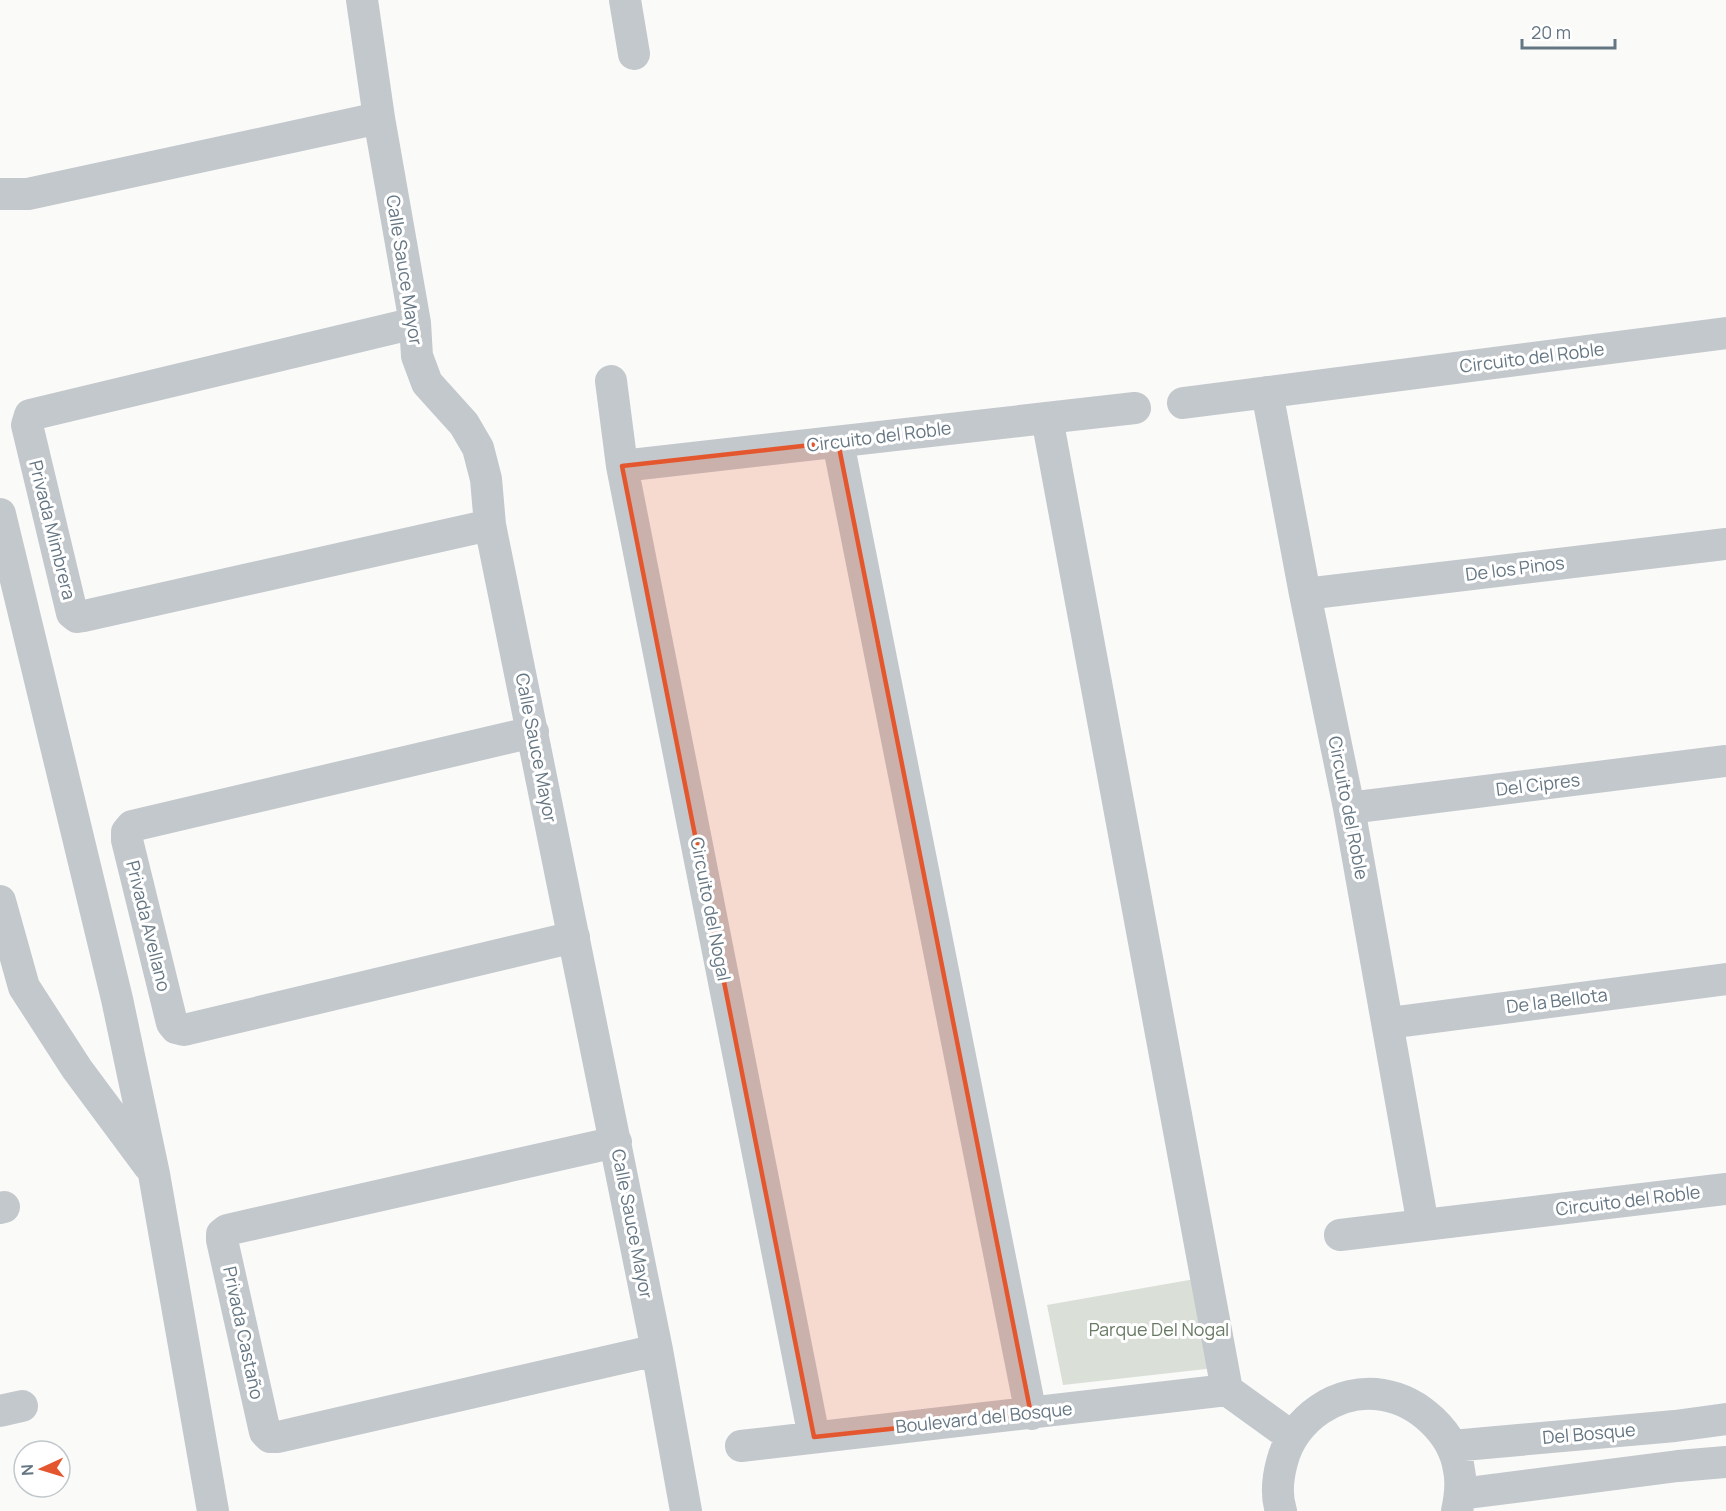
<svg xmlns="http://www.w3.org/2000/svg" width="1726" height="1511" viewBox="0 0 1726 1511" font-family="Manrope,sans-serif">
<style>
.green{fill:#dadfd7}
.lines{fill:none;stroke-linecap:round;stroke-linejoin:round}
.minor{stroke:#c3c8cc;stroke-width:32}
.marked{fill:#e4572e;fill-opacity:0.2;stroke:#e4572e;stroke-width:4.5;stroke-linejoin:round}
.labels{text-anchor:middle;stroke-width:6;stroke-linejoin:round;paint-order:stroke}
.street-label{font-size:18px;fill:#657683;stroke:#fff}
.park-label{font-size:18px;fill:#687a64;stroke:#fff}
</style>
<rect width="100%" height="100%" fill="#fafaf8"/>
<path class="green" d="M1195,1279L1215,1368L1063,1385L1047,1305Z"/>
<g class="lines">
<path class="minor" d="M362,0L379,118L415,323L417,356L427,383L464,424L478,448L486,479L490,525L657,1350L686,1511
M625,0L634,54
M0,194H28L379,118
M415,323L30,415L27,425L72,613L77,617L84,616L490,525
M611,381L622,466L814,1437
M1267,392L1305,594L1349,808L1423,1225
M1183,403L1726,333
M1047,418L1227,1390L1292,1437
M838,442L1031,1414
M622,466L1135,408
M0,514L117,999L154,1174L213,1511
M1305,594L1726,544
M533,732L132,826L127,832V840L172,1023L176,1028L184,1030L574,937
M1349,808L1726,761
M0,901L24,987L77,1069L149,1166
M1389,1023L1726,979
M616,1142L227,1230L222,1234V1240L265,1432L270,1437H278L657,1350
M0,1208L4,1207
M1340,1235L1726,1189
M0,1411L22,1406
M741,1446L1227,1390
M1452,1446L1675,1426L1726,1419
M1460,1494L1678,1466L1726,1462
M1281,1511C1276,1496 1278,1477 1282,1462C1293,1419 1338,1387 1383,1395C1419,1401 1454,1433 1459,1470C1462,1484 1460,1497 1457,1511"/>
</g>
<path class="marked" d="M838,442L1031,1414L814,1437L622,466Z"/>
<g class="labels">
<g class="street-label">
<text transform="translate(404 270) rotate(81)" y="6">Calle Sauce Mayor</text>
<text transform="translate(1532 358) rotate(-7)" y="6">Circuito del Roble</text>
<text transform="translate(879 437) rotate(-7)" y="6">Circuito del Roble</text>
<text transform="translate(52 530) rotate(76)" y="6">Privada Mimbrera</text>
<text transform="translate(1515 569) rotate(-7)" y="6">De los Pinos</text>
<text transform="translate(536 748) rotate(79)" y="6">Calle Sauce Mayor</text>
<text transform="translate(1538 785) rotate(-7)" y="6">Del Cipres</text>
<text transform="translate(1348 808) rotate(79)" y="6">Circuito del Roble</text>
<text transform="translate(710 909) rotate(79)" y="6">Circuito del Nogal</text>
<text transform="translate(148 926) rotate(76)" y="6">Privada Avellano</text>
<text transform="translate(1557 1001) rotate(-7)" y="6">De la Bellota</text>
<text transform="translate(1628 1201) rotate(-7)" y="6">Circuito del Roble</text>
<text transform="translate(632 1224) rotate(79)" y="6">Calle Sauce Mayor</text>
<text transform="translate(243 1333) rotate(78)" y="6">Privada Castaño</text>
<text transform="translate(984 1418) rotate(-6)" y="6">Boulevard del Bosque</text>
<text transform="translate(1589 1434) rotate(-5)" y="6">Del Bosque</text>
</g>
<g class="park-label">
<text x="1159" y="1336">Parque Del Nogal</text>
</g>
</g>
<g transform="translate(42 1469) rotate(266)"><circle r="28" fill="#ffffff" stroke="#c1c8cd" stroke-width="1.5"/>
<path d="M0-4.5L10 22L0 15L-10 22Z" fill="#e4572e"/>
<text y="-9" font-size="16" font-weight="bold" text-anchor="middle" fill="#657683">N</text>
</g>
<path d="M1522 39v9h93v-9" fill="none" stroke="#657683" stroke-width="3"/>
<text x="1531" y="39" font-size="18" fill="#657683" stroke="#ffffff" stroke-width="4.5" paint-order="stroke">20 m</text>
</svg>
